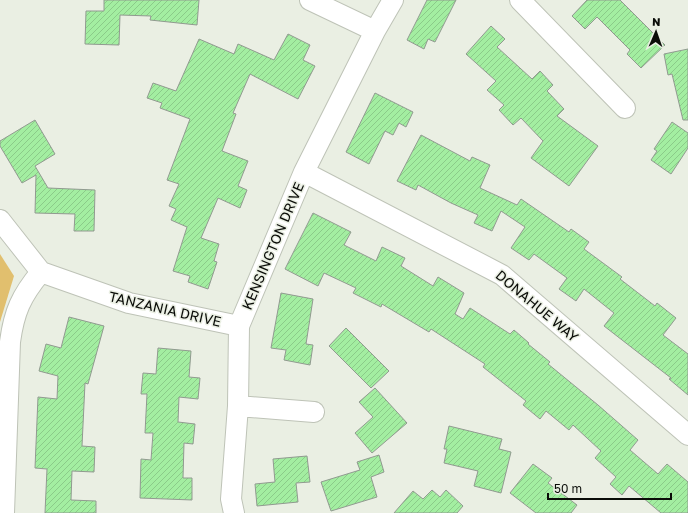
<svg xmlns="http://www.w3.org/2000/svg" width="688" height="513" viewBox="0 0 688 513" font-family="'Golos Text',sans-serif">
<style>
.park{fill:#e1bf6e}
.building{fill:url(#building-hatch);stroke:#919a90}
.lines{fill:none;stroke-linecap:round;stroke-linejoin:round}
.minor-casing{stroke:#bec3b7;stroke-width:22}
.minor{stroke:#fff;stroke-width:20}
.labels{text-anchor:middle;stroke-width:3;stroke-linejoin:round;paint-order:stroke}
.street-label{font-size:14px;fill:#0a0c08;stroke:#eaefe3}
</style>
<defs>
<pattern id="building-hatch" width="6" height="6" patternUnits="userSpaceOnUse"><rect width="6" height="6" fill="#a3eea1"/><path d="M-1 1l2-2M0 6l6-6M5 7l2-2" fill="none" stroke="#8bcb89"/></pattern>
</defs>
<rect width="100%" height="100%" fill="#eaefe3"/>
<path class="park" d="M0,254L14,276L0,322Z"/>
<path class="building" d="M104,0H199L197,25L150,20L151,16L120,15L119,45L85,44L86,11H104Z
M427,0H456L435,42L428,39L424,49L407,40Z
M587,0H620L665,45L641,68L627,54L630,50L597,17L585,29L572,16Z
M491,26L505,39L497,47L532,79L540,71L553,85L547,91L564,109L557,116L598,146L569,186L531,158L543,141L521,118L513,125L499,110L504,105L487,90L496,81L466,54Z
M288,34L310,45L303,60L315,66L298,99L250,74L233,113L236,114L222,151L248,161L238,186L247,190L240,208L218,198L201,238L219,244L214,261L217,262L208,289L188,282L190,276L173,271L187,227L171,220L176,209L169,206L179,184L167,180L190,119L160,108L162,103L147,98L153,83L176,91L199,39L234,54L238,44L274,60Z
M688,49V120H683L672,74L668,75L664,54Z
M375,93L413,112L406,127L399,123L393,135L385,131L369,164L346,152Z
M35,120L55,154L35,166L48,188L95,190L94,231H74L75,214L35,213L36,175L22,183L0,146V141Z
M672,122L688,133V148L671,174L651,160L657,151L654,149Z
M421,135L470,161L472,157L490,165L480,188L517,205L521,199L569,232L571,229L589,242L584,249L622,277L620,279L655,306L657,303L676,318L663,335L688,354V395L669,379L671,378L604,326L614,313L584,289L576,301L559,289L567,278L534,254L529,260L511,248L525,227L501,211L492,231L474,223L478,215L451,203L418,185L416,190L397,181Z
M313,213L351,232L344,245L376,261L382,247L405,258L401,266L433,286L438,277L464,293L455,314L463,319L470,308L510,334L514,330L529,343L528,344L550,362L548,364L598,405L638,440L630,450L658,474L667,464L688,482V513H661L629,486L622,495L610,484L616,477L595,458L601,451L573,425L569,430L546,411L540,419L523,405L526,401L483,367L485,364L431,329L429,332L382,304L381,307L353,293L356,288L324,273L318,286L285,269Z
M281,293L313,299L306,344L313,345L310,365L284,360L286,350L271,348Z
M69,317L104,326L88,384L85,383L82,446L95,447L94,472L72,471L71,500L96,501V513H45L47,469L35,468L38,397L57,399L58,376L39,371L46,344L61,348Z
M346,328L389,371L371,388L329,346Z
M158,348L191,351L189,377L200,378L198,399L179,397L178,422L195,424L193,444L184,443L183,478H192V500L140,498L141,459L151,460L153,433H145L147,394H141L143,373L156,374Z
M375,388L407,423L372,453L355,433L373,417L359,402Z
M449,426L502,439L499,449L511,452L501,493L474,486L478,471L444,463L447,449H444Z
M379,455L384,472L371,477L377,497L331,511L321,482L360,470L357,462Z
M307,456L310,482L296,483L298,502L257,506L255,484L275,482L273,459Z
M533,464L552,478L548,483L577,505L571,513H536L510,493Z
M432,490L440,497L446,490L463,506L457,513H394L413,491L423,499Z"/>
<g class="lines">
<g class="minor-casing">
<path id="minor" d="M310,0L375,31
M520,0L625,108
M304,172L502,275L688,435
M0,220L41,272L129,303L239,326
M238,406L314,412
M4,513L10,342C14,312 21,296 41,272
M234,513L231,499L238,406L239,326L304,172L375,31L393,0"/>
</g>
<use href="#minor" class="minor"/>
</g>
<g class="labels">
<g class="street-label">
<text transform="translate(273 246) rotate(-67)" y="5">KENSINGTON DRIVE</text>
<text transform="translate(537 306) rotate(40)" y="5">DONAHUE WAY</text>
<text transform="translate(165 309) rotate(13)" y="5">TANZANIA DRIVE</text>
</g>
</g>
<g transform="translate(656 32) rotate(2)" stroke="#eaefe3" stroke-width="3" paint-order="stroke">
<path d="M0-3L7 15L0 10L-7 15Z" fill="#0a0c08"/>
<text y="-6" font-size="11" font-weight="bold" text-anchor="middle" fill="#0a0c08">N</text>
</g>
<path d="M548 493v6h123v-6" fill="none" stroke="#0a0c08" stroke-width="2"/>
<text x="554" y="493" font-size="12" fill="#0a0c08" stroke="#eaefe3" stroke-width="3" paint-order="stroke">50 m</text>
</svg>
